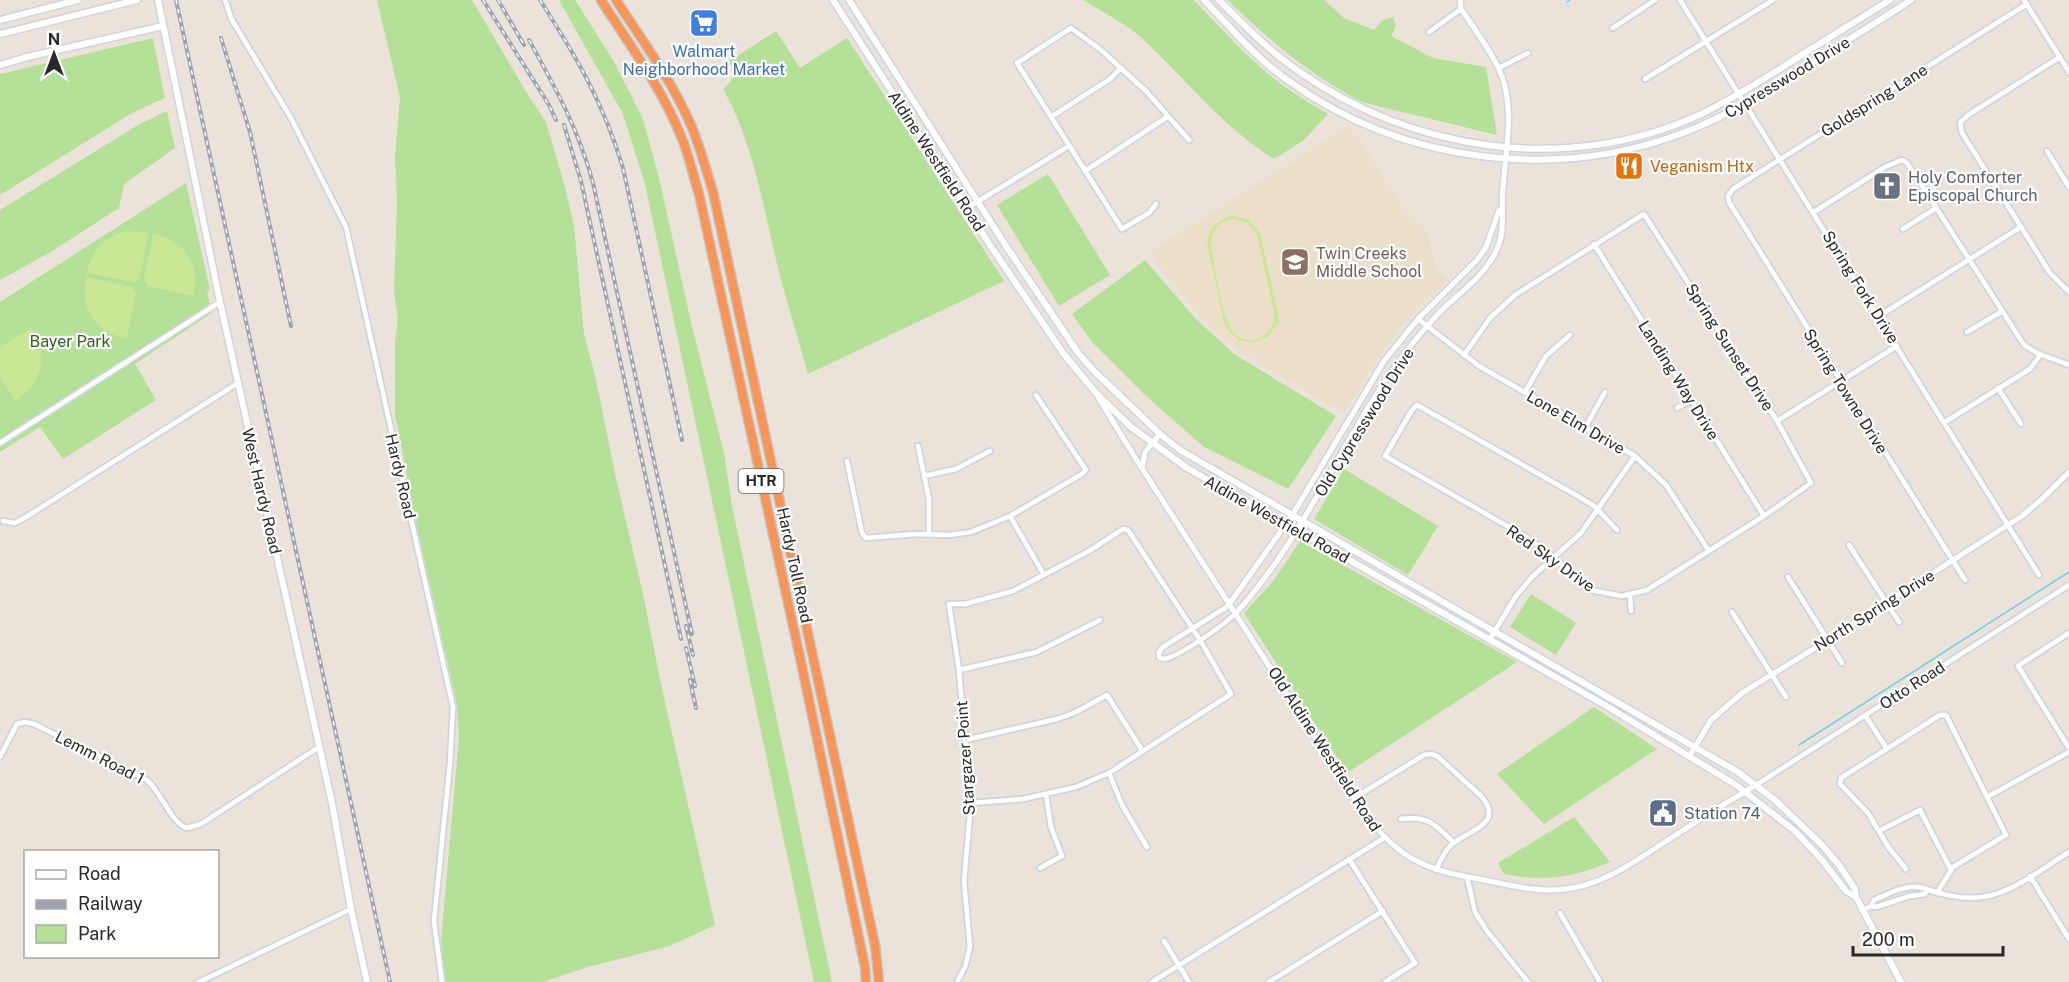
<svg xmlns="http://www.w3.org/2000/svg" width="2069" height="982" viewBox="0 0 2069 982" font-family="'Public Sans',sans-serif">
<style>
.education{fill:#ecdfca}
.green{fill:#b5e098}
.pitch{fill:#c9e794;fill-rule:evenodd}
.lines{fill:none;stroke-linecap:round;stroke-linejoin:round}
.stream{stroke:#70d1ea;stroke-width:1.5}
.minor-casing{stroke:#d0d4e1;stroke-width:8}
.tertiary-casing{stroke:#d0d4e1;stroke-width:8}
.secondary-casing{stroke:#d0d4e1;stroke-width:9}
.motorway-casing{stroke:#c3c3c3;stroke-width:11}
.minor{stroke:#fff;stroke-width:4.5}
.tertiary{stroke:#fff;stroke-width:5}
.secondary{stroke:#fff;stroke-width:6}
.motorway{stroke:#f99457;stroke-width:8}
.rail-casing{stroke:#9ea2b2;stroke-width:4}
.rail{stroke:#fff;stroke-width:1.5;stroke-dasharray:4.5;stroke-linecap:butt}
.labels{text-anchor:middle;stroke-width:4.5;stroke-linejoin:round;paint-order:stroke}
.shield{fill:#fff;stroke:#686868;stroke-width:1.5}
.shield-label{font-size:15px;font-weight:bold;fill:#282828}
.shop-label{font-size:16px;fill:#366cbe;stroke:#fff}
.street-label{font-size:16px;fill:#282828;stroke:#fff}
.food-label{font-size:16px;fill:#c56008;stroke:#fff;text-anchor:start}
.worship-label{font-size:16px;fill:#5b616d;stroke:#fff;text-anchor:start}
.education-label{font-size:16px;fill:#785e54;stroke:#fff;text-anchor:start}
.park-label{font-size:16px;fill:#2e621c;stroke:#fff}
.service-label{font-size:16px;fill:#4e5e75;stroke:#fff;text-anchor:start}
</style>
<rect width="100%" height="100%" fill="#ebe3da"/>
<path class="education" d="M1349,125L1406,211L1428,232L1436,270L1448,280L1427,298L1403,324L1377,360L1344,413L1237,350L1203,320L1149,253Z"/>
<path class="green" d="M377,0H472L528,95L546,122L565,187L574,226L584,334L595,375L617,483L642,589L661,684L715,925L670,946L588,967L543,982H446L441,941L459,737L457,705L416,523L395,414V343L398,319L394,292L397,202L395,156L400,97Z
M559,0H575L613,60L643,119L660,182L691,322L724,453L732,506L832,982H814L645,184L623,114Z
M1083,0H1194C1222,29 1249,60 1281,84C1296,95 1312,104 1328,114L1304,140L1274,159C1224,128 1187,81 1145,41C1129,25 1102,12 1083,0Z
M1228,0H1324L1344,18L1374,30L1383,20L1393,17L1396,26L1391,36L1433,58L1486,67L1497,135L1365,103L1356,99C1307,72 1267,39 1228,0Z
M776,31L800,68L847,38L1004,281L808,374C798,337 786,301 777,264C763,205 753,142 723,89C733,81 736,73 729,61Z
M153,38L165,98L132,113L0,195V74Z
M167,111L175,148L124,184L119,208L49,253L0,280V210L138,125Z
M1048,174L1110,275L1059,306L997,205Z
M186,183L210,290L207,292L212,313L135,364L156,400L63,459L40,427L0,452V302Z
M1145,260L1194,317L1234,354L1336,416L1288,489L1204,447L1147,397L1093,343L1072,314Z
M1344,469L1438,526L1408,575L1314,519Z
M1300,541L1517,662L1347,773L1244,613L1274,580Z
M1531,594L1576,623L1556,655L1510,627Z
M1594,707L1657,749L1544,824L1497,774Z
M1574,817L1610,862C1572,878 1545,882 1504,874L1498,863Z"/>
<path class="pitch" d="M1233,216L1249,220L1260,233L1280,323L1277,324L1268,337L1256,342L1240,341L1230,333L1224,322L1208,248C1206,231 1216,219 1233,216ZM1233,219L1247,223L1257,234L1274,311C1277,340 1240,352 1229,325C1220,306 1216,270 1211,248C1210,232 1218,222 1233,219Z
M128,231L149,233L139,279L133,282L87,273C92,250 105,236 128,231Z
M153,234C184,240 202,265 193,296L148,286L144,280Z
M87,277L132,287L136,293L127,339C96,333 78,308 87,277Z
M31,328C49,357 43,382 15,401L0,377V347Z"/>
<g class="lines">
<path class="stream" d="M1567,2L1570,0
M1799,745L2069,572"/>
<g class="minor-casing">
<path id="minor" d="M225,0L232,20L291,118L346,227L453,707L450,763L434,921L442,982
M1680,0L2039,575
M2024,0L2069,72
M1613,28L1655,0
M1429,32L1461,9
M2060,57L1968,115L1960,123L1962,133L2050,273L2069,292
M1499,68L1528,53
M1645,79L1773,0
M1051,117L1110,79L1121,68
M2047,151L2069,187
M1085,171L1167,117
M1156,204L1149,213L1122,229L1017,63L1071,28L1101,50L1147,92L1189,140
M967,208L1069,146
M1814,212L1885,167L1902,160L1907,163L1921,184L2024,345L2037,353L2069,365
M1903,229L1936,208
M1594,244L1764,516
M1879,316L2021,227
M1418,319L1479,366L1635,456L1666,485L1709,551
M1967,332L2001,312
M1464,355L1490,318L1515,295L1644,214L1777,421L1811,483L1764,516L1647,590L1622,596L1591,590L1579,582L1555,558L1528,538L1385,456L1412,410L1417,405L1576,495L1594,506L1617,530
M1998,388L2021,424
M1525,392L1546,356L1570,335
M1677,408L1692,400
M1777,421L1897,346
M1945,422L2030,369L2041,354
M1586,426L1605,392
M0,443L220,302
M918,446L929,499V534
M847,461L862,533L866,538L915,534L949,535L971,532L1010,516L1082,474L1086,470L1036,395
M924,476L956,469L990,451
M1010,516L1044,575
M3,521L15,523L26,517L238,383
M1849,545L1899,622
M1788,577L1842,663
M1965,580L1729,202L1728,196L1733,189L2027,4
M1630,595L1631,611
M1230,603L1225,608L1163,647L1159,652V657L1163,659C1178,658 1225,624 1236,613
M1732,612L1786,697
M2069,633L2018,666L2069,748
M1490,639L1516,596L1533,576L1581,533L1635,456
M959,670L1037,652L1100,620
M1865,715L1887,749
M965,740L1057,719L1074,713L1107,695L1142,750
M0,757L17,724L25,722L34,724L147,780C161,792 171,823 187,828L201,824L319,747
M1109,773L1122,805L1147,847
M1756,785L2069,585
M1987,797L2069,752
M1354,798L1424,755L1431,754L1437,756L1480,795C1507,824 1468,830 1451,845C1444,852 1440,861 1436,870
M1401,819C1428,815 1436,825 1454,843
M1879,831L1920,810L1951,870
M1349,859L1415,963L1385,982
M1040,868L1062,856L1051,827L1046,795
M1906,869L1889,848L1868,813L1840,784L1841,778L1940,715H1946L2006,835L1953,867L1937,893
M2030,876L2069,939
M1467,877L1475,912L1487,931L1528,982
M1871,906L1874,900C1888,894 1907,883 1923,888C1941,894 1962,900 1982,897C2011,894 2045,867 2069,852
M1863,910L1871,906L1876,907L1910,896L1925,894L1927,891
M1560,913L1600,982
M1164,941L1189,982
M199,982L351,909
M957,982L965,967L970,947L964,881L971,803L959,670L949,604H965L1013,591L1089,551L1123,529L1128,530L1200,640L1231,694L1109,773L1076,787L1023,799L971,803
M1152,982L1384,838
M1269,982L1383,911"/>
</g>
<g class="tertiary-casing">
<path id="tertiary" d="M1098,397L1134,456L1352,795C1390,851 1412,868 1479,879C1507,884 1537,893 1565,889C1605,885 1638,859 1671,838C1699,820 1727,802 1756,785
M1142,468L1145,452L1160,434
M1230,603L1293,514L1384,361L1418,319L1477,260L1486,247L1499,210
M1236,613C1309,533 1345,428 1412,344C1422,332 1431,321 1442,310C1464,289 1494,269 1501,237C1504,221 1501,203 1503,187C1506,148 1516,103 1498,67C1488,47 1474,28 1461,9L1460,0
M1689,757L1711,720L1742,693L1828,640L2022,516L2043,498L2069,472"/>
</g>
<g class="secondary-casing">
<path id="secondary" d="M158,0L220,302L332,803L351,909L367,982
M833,0L990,245L1063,353L1096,393L1131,427L1187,468L1605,705L1736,785L1795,831L1822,860L1846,891L1856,897
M849,0L1006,246L1079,354L1094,371L1160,434L1180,450L1211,468L1738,772L1775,800L1822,845L1839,865L1855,889L1856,897L1901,982
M1204,0C1230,27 1255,57 1286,79C1401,163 1555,183 1688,131C1732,114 1771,88 1811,63C1844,42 1878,22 1911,0
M1219,0C1244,25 1268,50 1297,70C1412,152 1568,175 1699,115C1729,101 1757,83 1786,65C1820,43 1855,22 1890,0
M0,20L78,0
M0,34L137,0
M0,65L27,57L163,26"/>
</g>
<g class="motorway-casing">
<path id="motorway" d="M601,0C629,44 661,87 681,136C689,155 693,175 699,194L801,662L865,967L866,982
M616,0C642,40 672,81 691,125C700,147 706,169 713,192L875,945L879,982"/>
</g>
<use href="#minor" class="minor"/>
<use href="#tertiary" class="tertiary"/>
<use href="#secondary" class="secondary"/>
<use href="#motorway" class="motorway"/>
<g class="rail-casing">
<path id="rail" d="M176,0L390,982
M483,0L549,105L556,120
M498,0L524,45
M540,0C577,58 603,102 623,168L682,440
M221,38L250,132L291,326
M529,40C556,89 578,128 593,183L692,634
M564,125L581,181L681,639
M686,626L693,655
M686,648L695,686
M690,680L696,708"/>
</g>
<use href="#rail" class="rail"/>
</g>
<defs>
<g id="supermarket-square" transform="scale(1.5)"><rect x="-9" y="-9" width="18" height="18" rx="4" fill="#3f7fe0" stroke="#fff"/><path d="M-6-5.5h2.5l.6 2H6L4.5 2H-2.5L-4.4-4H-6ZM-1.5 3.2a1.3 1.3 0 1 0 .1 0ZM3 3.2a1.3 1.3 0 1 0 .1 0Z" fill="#fff"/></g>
<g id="restaurant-square" transform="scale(1.5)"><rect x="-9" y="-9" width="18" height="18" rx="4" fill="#e8710a" stroke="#fff"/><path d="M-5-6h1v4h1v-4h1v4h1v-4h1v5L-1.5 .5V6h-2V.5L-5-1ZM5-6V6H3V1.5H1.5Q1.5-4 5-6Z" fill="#fff"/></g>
<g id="church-square" transform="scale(1.5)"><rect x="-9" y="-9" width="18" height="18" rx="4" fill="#6b7280" stroke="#fff"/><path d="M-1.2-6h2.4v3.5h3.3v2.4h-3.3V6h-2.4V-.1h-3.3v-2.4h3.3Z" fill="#fff"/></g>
<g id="school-square" transform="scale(1.5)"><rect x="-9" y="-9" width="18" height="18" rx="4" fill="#8d6e63" stroke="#fff"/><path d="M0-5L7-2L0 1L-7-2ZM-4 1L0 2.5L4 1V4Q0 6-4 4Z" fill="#fff"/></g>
<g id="civic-square" transform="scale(1.5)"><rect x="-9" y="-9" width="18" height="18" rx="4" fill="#5c6f8a" stroke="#fff"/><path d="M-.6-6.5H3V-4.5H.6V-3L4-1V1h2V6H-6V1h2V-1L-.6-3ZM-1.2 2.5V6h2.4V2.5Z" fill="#fff"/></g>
</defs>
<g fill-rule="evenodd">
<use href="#supermarket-square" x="704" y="23"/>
<use href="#restaurant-square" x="1629" y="166"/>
<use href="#church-square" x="1887" y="186"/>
<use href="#school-square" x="1295" y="262"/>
<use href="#civic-square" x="1663" y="813"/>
</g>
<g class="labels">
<rect class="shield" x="738.5" y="469" width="45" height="24" rx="4.5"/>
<g class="shield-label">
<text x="761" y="486">HTR</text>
</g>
<g class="shop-label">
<text x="704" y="57">Walmart<tspan x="704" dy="18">Neighborhood Market</tspan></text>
</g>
<g class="street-label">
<text transform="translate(1787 77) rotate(-31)" y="6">Cypresswood Drive</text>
<text transform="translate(1874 100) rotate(-32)" y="6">Goldspring Lane</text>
<text transform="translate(937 161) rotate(57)" y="6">Aldine Westfield Road</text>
<text transform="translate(1861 287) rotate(58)" y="6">Spring Fork Drive</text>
<text transform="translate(1730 347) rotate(57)" y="6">Spring Sunset Drive</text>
<text transform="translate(1679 380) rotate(58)" y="6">Landing Way Drive</text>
<text transform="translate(1846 391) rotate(58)" y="6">Spring Towne Drive</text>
<text transform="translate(1364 422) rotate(-58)" y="6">Old Cypresswood Drive</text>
<text transform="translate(1576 422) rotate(30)" y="6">Lone Elm Drive</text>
<text transform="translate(401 476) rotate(77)" y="6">Hardy Road</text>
<text transform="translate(262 491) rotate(77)" y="6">West Hardy Road</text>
<text transform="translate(1277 519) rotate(29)" y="6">Aldine Westfield Road</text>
<text transform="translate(1551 558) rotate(35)" y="6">Red Sky Drive</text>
<text transform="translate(795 565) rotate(78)" y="6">Hardy Toll Road</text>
<text transform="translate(1874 610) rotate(-32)" y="6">North Spring Drive</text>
<text transform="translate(1912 685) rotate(-33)" y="6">Otto Road</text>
<text transform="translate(1325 749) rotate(57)" y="6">Old Aldine Westfield Road</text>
<text transform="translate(100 757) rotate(27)" y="6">Lemm Road 1</text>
<text transform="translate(965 758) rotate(-94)" y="6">Stargazer Point</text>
</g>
<g class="food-label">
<text x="1650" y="172">Veganism Htx</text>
</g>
<g class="worship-label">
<text x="1908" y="183">Holy Comforter<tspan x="1908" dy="18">Episcopal Church</tspan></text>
</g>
<g class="education-label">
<text x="1316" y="259">Twin Creeks<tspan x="1316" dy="18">Middle School</tspan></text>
</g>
<g class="park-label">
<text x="70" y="347">Bayer Park</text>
</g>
<g class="service-label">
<text x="1684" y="819">Station 74</text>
</g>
</g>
<rect x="24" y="850" width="195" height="108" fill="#ffffff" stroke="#a9a9a9" stroke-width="1.5"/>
<rect x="36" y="870" width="30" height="9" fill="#ffffff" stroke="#a9a9a9" stroke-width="1.5"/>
<text x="78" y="880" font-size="18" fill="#282828">Road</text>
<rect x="36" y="900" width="30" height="9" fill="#9ea2b2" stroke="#a9a9a9" stroke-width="1.5"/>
<text x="78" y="910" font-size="18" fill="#282828">Railway</text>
<rect x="36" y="925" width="30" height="18" fill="#b5e098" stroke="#a9a9a9" stroke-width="1.5"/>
<text x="78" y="940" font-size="18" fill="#282828">Park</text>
<g transform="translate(54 54)" stroke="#ffffff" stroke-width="4.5" paint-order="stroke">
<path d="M0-4.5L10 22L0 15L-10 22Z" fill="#282828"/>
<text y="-9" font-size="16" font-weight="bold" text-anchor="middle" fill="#282828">N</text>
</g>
<path d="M1853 946v9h150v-9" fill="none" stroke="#282828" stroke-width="3"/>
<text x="1862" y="946" font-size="18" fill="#282828" stroke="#ffffff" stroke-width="4.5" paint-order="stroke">200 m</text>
</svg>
